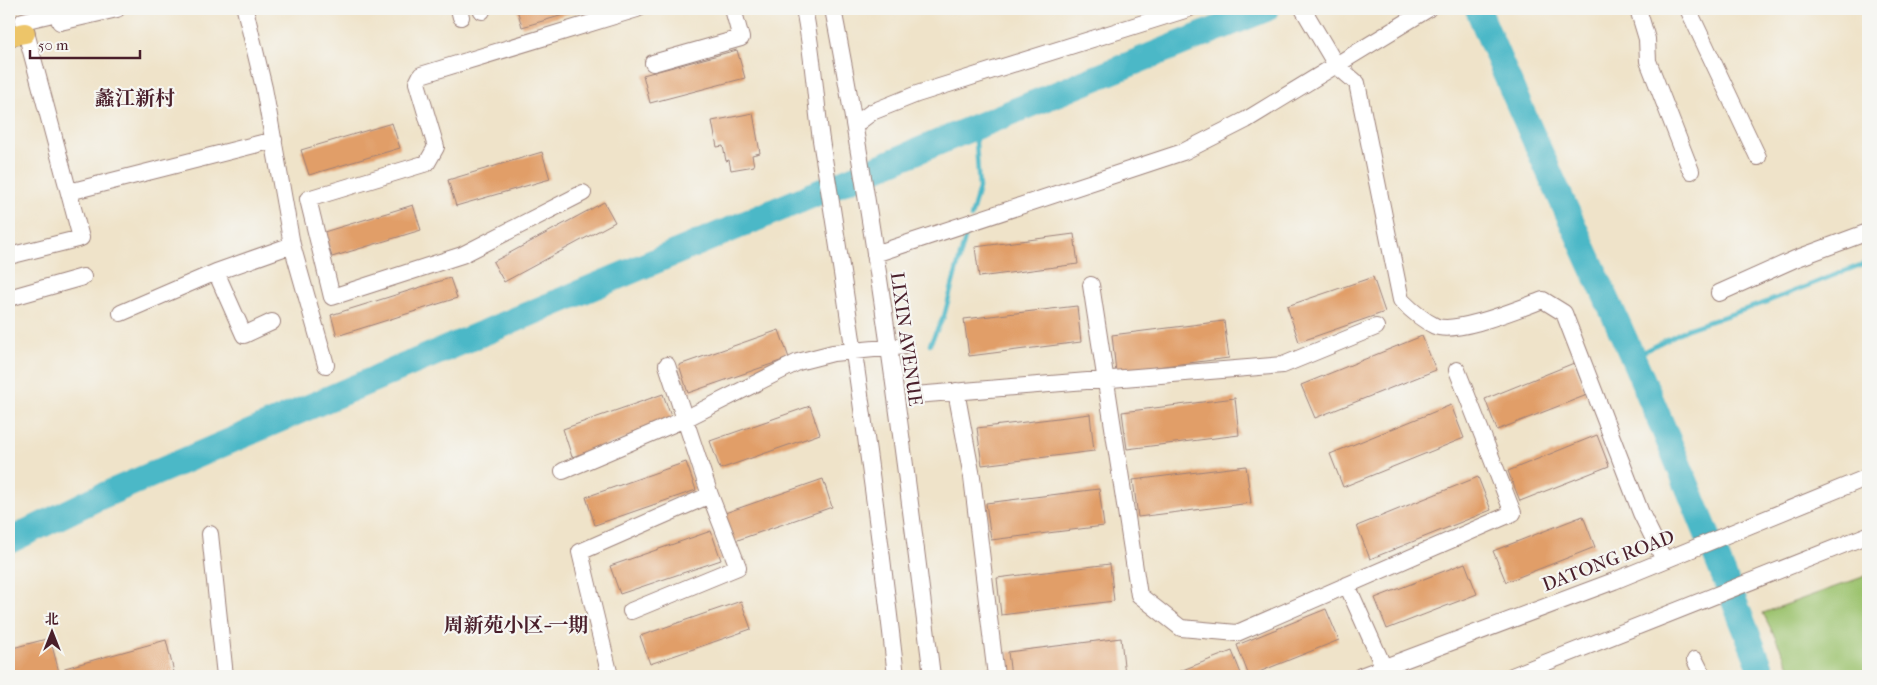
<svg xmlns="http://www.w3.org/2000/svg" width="1877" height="685" viewBox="0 0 1877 685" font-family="'IM FELL French Canon','Noto Serif SC',serif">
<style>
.green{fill:#9cc36e;stroke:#73714c}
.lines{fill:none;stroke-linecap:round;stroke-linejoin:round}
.stream{stroke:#4bb8c7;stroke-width:4.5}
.river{stroke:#4bb8c7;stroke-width:26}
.building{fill:#e19e67}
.minor-casing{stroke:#9c817a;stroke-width:18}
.major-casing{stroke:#9c817a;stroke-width:22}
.minor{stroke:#fff;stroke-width:16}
.major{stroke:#edc569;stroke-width:20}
.labels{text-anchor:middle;stroke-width:4.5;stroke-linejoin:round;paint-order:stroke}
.street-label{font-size:19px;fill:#4a1f2b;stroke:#f6f6f2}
.neighbourhood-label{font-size:20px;font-weight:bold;fill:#4a1f2b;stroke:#f6f6f2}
</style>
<rect width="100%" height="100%" fill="#f6f6f2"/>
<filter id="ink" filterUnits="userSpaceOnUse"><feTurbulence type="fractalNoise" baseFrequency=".02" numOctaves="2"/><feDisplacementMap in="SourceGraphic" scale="10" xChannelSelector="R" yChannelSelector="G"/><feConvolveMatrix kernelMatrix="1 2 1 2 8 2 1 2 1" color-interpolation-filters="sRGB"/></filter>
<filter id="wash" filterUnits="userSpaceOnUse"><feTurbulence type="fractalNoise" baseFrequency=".0096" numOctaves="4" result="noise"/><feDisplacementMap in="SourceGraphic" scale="20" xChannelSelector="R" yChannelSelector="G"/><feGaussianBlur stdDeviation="1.12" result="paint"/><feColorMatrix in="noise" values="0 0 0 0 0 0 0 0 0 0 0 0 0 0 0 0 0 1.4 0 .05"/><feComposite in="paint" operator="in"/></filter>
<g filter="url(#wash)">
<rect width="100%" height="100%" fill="#efe3c9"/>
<path class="green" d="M1868,575V676H1794L1763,613Z"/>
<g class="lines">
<path class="stream" d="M971,217L979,188L975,127
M930,344L944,316L968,227
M1633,357L1687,329L1764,303L1868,262"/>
<path class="river" d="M1478,9C1526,127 1582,241 1633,358C1679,463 1722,570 1764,676
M9,541L95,499L400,368L975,127L1266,9"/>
</g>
<g id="blocks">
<path class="building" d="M517,9H584L522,27Z
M737,50L745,78L650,103L643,75Z
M753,113L760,153L752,155L754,166L731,170L729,160L726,161L723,146L717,147L712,121Z
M392,123L400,148L309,175L301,150Z
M542,152L550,179L456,206L448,180Z
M604,202L615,222L504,282L493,262Z
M413,205L421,230L332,257L324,232Z
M1074,234L1078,264L979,277L975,247Z
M1373,277L1385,312L1299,342L1287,306Z
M450,278L457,298L337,336L331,315Z
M1077,306L1081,342L969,356L964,319Z
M1224,321L1229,358L1116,372L1112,335Z
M779,330L789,358L688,393L679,365Z
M1422,336L1436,370L1315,418L1301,385Z
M1574,363L1587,395L1497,430L1485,399Z
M663,394L673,422L572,457L563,429Z
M1235,398L1239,435L1127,449L1122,412Z
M1451,405L1464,438L1343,487L1330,454Z
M810,406L820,434L720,469L710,441Z
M1090,414L1094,451L982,465L977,428Z
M1597,435L1609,466L1520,501L1508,471Z
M686,462L696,490L595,525L586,497Z
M1246,466L1251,503L1138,517L1133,480Z
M1478,477L1491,510L1370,559L1357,526Z
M823,479L832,507L732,542L722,514Z
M1099,489L1104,526L991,540L986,503Z
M1583,516L1595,547L1506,582L1493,551Z
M711,531L721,560L620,594L610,566Z
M1465,563L1477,594L1387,629L1375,598Z
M1110,564L1114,601L1001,615L997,578Z
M741,601L751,629L650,664L640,636Z
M1326,609L1339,640L1249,676L1237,645Z
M50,638L60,676H9V649Z
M1121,638L1125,675L1011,676L1008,652Z
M166,640L175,676H67L65,668Z
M1232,651L1242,676H1167Z"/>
</g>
</g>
<g filter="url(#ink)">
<use href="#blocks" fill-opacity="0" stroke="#9c817a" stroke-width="1"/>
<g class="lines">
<g class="minor-casing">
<path id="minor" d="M245,9L264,88L292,245L326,365
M459,9L461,17
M481,9L482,11
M804,9C813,52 815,96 821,140C850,318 876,497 896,676
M833,9C876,229 904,453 932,676
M1303,9L1336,65L1357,83L1401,300C1411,310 1422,320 1435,326C1456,335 1520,308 1543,300L1564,313L1641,513L1664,560
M1638,9L1647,39L1648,61L1691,171
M1688,9L1758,157
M60,22L117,9
M653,63L741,38L733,9
M856,124L872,112L917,94L1188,9
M69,192L274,140
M583,193L462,255L332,297L308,199L427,163L436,147L417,83L421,75L637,9
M875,254L1183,152L1246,120L1428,9
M9,256L81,238L23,21L74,9
M216,272L244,335L272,322
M1091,285L1139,595L1181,628L1237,633L1513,513L1457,370
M1719,293L1795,259L1868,232
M9,298L83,277
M121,313L216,272L292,245
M956,391L972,477L996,676
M915,395L1283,365L1376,327
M563,471L685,419L798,362L833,353L905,346
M210,534L225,676
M1347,585L1384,668
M631,611L738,567L710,495
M1695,660L1703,676
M610,676L580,552L710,495L667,365
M1361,676L1614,581L1868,477
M1512,676L1868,535"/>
</g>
<g class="major-casing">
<path id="major" d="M9,36L25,33"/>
</g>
<use href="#minor" class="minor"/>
<use href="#major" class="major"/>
</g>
</g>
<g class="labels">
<g class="street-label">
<text transform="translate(907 339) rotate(82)" y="7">LIXIN AVENUE</text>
<text transform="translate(1608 560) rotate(-21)" y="7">DATONG ROAD</text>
</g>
<g class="neighbourhood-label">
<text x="135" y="105">蠡江新村</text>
<text x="516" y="632">周新苑小区-一期</text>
</g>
</g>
<rect width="1877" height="685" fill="none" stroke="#f6f6f2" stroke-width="30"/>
<g transform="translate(52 632)" stroke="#f6f6f2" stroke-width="4" paint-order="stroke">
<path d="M0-4L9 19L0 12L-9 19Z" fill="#4a1f2b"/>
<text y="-8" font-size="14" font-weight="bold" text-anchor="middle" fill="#4a1f2b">北</text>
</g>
<path d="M30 50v8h110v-8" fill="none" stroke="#4a1f2b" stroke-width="2.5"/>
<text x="38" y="50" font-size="15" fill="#4a1f2b" stroke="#f6f6f2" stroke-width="4" paint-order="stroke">50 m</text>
</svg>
